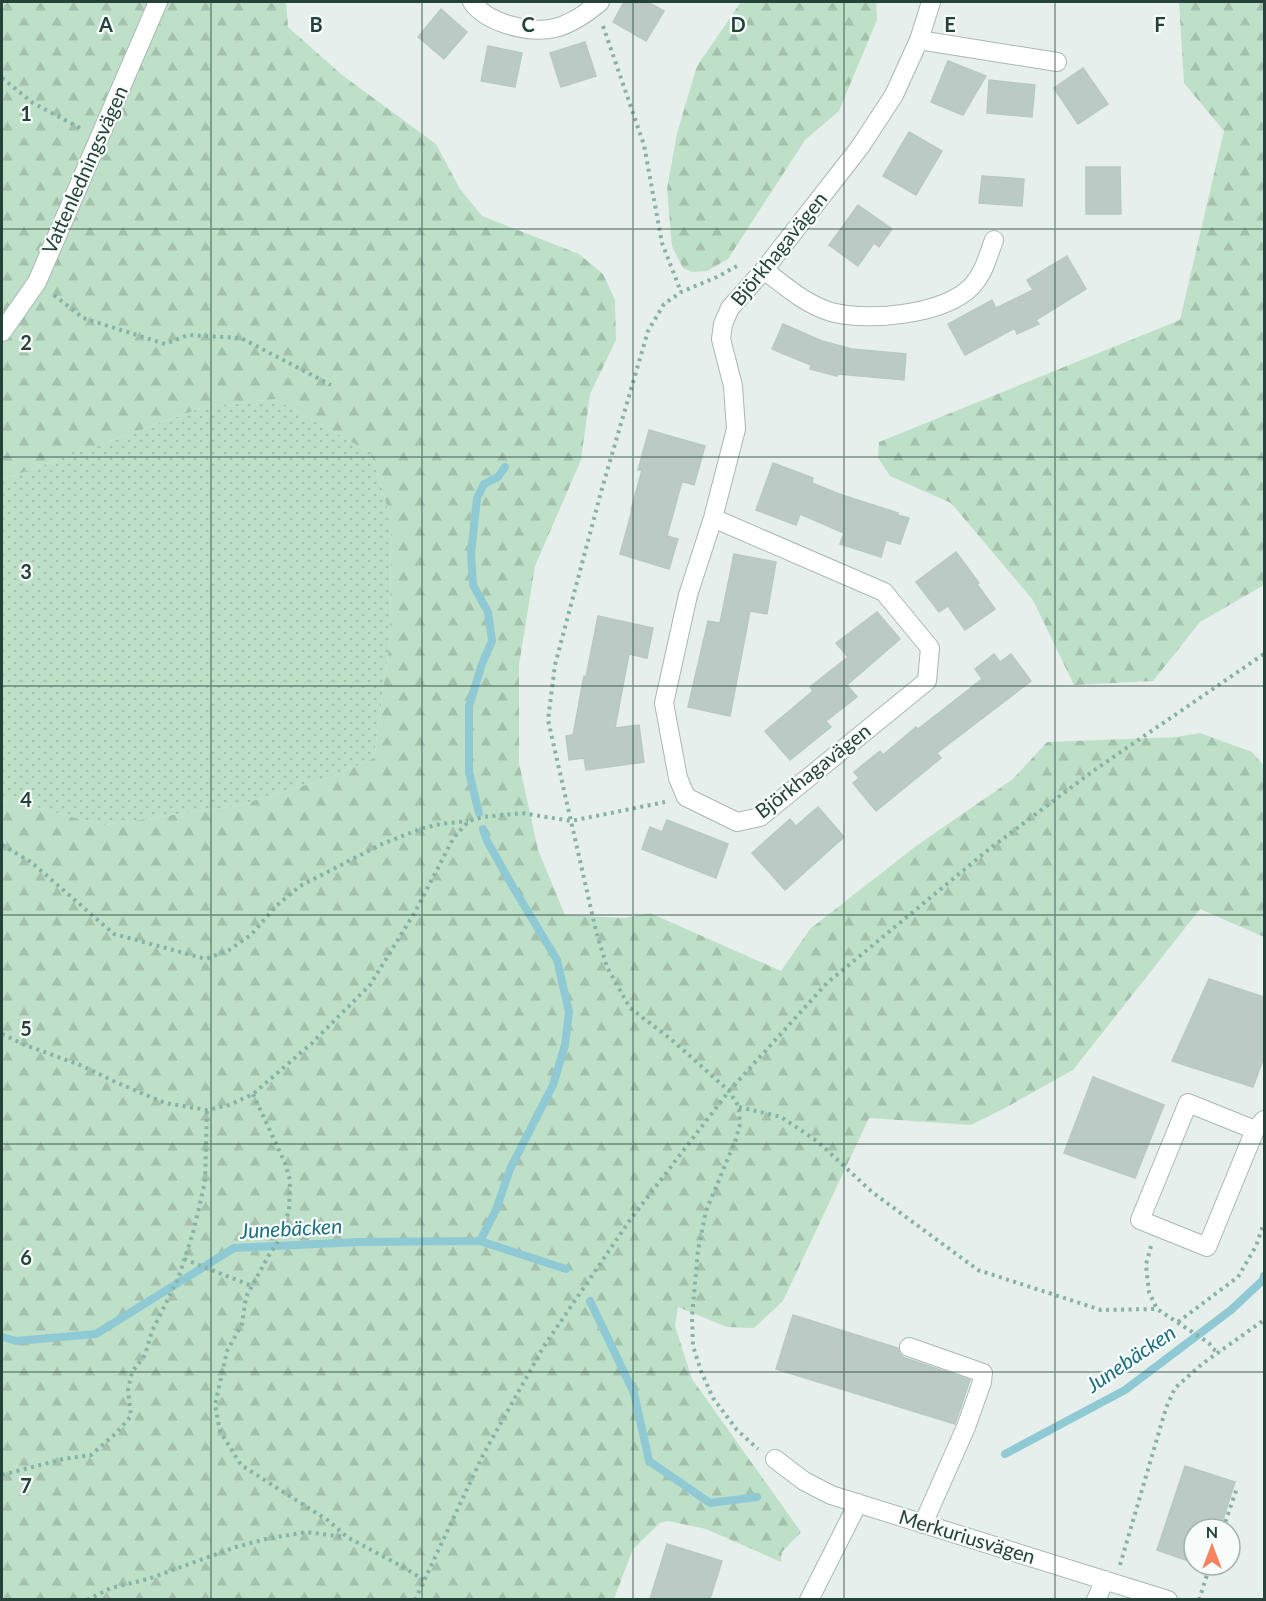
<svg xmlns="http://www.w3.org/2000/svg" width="1266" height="1601" viewBox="0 0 1266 1601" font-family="Lato,sans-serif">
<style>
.grass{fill:url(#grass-dots)}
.forest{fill:url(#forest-firs)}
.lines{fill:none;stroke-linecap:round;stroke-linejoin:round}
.stream{stroke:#8ec9d4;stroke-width:8}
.building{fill:#bbcac4;stroke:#b8c9c2;stroke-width:1.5}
.minor-casing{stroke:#a8b8b2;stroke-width:20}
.path{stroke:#86b3a5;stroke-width:4;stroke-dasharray:3 4.5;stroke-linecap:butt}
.minor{stroke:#fff;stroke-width:18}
.grid{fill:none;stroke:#24423a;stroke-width:1.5;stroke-opacity:0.55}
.labels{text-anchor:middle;stroke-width:4.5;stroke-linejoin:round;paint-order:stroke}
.street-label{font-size:20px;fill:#24423a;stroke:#f7fbf9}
.water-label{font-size:21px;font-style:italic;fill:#1c6f80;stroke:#f7fbf9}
.grid-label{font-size:20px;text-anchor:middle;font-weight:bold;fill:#24423a;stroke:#f7fbf9;stroke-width:4.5;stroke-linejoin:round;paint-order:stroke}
</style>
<defs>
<pattern id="grass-dots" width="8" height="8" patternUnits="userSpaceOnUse" patternTransform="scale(1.5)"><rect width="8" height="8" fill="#bfe0c8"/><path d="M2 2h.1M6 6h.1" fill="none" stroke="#a4c1ad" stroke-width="1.8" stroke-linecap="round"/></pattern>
<pattern id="forest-firs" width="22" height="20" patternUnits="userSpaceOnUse" patternTransform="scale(1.5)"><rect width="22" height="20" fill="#bfe0c8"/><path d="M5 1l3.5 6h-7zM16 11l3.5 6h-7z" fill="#a4c1ad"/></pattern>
</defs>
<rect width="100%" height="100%" fill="#e6efeb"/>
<path class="grass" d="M275,399L371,453L391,519L390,639L374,758L329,778L236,806L103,825L7,800L2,810V480L204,407Z"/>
<path class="forest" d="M2,2H286L288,27L342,75L436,144L460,189L482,216L579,254L603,274L615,300L616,340L590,394L581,460L535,566L519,665V763L538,850L565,915L624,918L650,913L781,971L810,929L916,846L1013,779L1047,742L1176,737L1200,733L1252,752L1264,766V937L1200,909L1073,1070L1005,1108L971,1125L869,1118L783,1301L754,1328L727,1327L678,1307L675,1326L692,1379L801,1532L782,1552L781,1562L706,1529L668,1521L660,1523L633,1549L614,1599H2V810L7,800L103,825L236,806L329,778L374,758L390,639L391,519L371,453L275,399L204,407L2,480Z
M741,2H876L877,20L839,111L805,140L728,259L707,271L692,272L683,268L672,246L667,189L677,133L697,66Z
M1179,2H1264V585L1200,622L1153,681L1074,685L1033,600L951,503L890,476L878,458L879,442L1180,320L1224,131L1184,83Z"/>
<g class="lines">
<path class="stream" d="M479,813L469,772V706L482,664L492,641L488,612L473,585L471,554L477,498L484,484L498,477L505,467
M480,1241L496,1210L510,1169L553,1085L565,1045L569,1012L557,960L513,887L487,841L483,829
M590,1301L634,1393L649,1461L710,1503L757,1497
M2,1337L16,1341L96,1334L234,1248L360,1242L480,1241L566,1269
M1005,1454L1125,1390L1231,1310L1263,1280L1264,1276"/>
</g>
<path class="building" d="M624,2H648L664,11L646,41L613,22Z
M441,9L467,32L444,59L418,37Z
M585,42L596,76L561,87L550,53Z
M488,46L522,53L515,87L481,81Z
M948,61L986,76L963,115L931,102Z
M1083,68L1108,104L1078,124L1054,88Z
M989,80L1035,85L1032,117L987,113Z
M909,132L942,151L916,195L883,176Z
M1086,167H1120L1121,214H1086Z
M982,176L1024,179L1022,206L979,203Z
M858,205L892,229L879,247L874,243L858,266L829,245Z
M1067,256L1086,289L1036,320L1039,324L1017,334L1015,328L965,355L948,324L992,300L996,308L1033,290L1027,280Z
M783,324L822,341L852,349L906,354L904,380L838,374L837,376L810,369L811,365L772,349Z
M649,430L705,446L694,485L682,481L667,536L678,539L669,569L620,554L632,510H631L642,470H638Z
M773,463L813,478L812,483L839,494L898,513L897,515L909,518L900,544L886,540L881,557L840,544L844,533L800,514L796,525L756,510Z
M956,552L979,583L977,584L995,609L965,630L948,606L939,612L916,582Z
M734,554L776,562L767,614L750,611L730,716L688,707L708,621L720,623Z
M877,612L900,639L847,685L857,697L826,721L831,727L790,760L765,731L813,691L810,687L848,657L836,643Z
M598,616L653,628L647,658L629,654L615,728L639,725L644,762L586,770L584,758L569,760L566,736L573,735L584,676L586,677Z
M994,654L1000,662L1011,654L1031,681L937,753L941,758L876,811L853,783L859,778L854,772L880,751L883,755L916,727L918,729L982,679L975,669Z
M818,807L844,837L785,890L752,853L790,819L796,826Z
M667,820L728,844L716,878L642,849L650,827L662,832Z
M1209,979L1264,997V1057L1253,1087L1172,1061Z
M1093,1077L1164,1105L1135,1178L1064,1153Z
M793,1315L898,1348L900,1354L905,1358L970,1380L955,1424L776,1369Z
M1185,1466L1235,1482L1220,1529H1194V1563L1157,1550Z
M667,1544L722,1561L710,1599H650Z"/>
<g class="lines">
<g class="minor-casing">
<path id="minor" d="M472,2C487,23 529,34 555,28C571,24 587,13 600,2
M919,40L1057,62
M764,270C785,286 805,304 831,312C868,322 944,315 972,286C984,273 988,256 994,240
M2,332L37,282L158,2
M713,518L884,592L930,648L927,681L760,817L737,822L686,797L678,778L664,703L688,595L713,518L736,429L733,386L721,339L723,324L730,308L764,270L860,147L894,95L919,40L931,2
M1255,1130L1188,1103L1140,1220L1207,1247L1255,1130L1264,1120
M909,1347L983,1373L982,1382L966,1427L923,1524
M775,1459L804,1481L831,1495L1168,1600
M809,1600L858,1503
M1096,1600L1105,1580"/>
</g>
<path class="path" d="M603,26L644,145L662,243L681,292
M2,78L33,103L82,129
M737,266L717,277L681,292L664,304L648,331L601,492L555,665L548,720L596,931L607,967L630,1008L672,1040L729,1091L739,1107L740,1124L736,1139L706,1211L698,1250L692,1317L693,1346L701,1371L713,1398L737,1430L758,1449
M54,295L83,318L165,344L188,335L241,338L331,385
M2,845L31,862L114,934L206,959L229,950L251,935L276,906L300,886L382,844L420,829L440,824L468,821
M2,1034L25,1045L80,1065L120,1084L165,1103L207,1110L229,1105L253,1094L311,1044L370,985L415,912L454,837L469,821L483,817L522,813L571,821L665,802
M253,1094L285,1163L290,1180L289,1209L282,1236L269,1255L246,1297L242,1324L227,1351L215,1405L220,1431L241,1465L329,1521L347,1537L403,1567L424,1580
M739,1107L781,1117L817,1141L872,1192L978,1270L1101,1310L1157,1309
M1151,1246L1146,1264L1147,1275L1149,1292L1157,1309L1209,1343L1213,1349L1220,1353
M184,1259L252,1286
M1178,1322L1238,1277L1256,1246L1264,1223
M2,1475L63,1459L91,1455L115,1434L131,1416L128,1390L132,1372L145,1355L152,1331L178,1279L193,1233L205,1182L207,1110
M1223,1529L1237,1488
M1120,1565L1166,1408L1175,1388L1202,1364L1264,1320
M87,1600L111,1588L148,1579L236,1547L266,1539L306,1532L345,1537
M415,1600L483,1455L544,1346L630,1220L729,1091L827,983L988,850L1093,771L1264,654
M1199,1600L1210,1565"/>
<use href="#minor" class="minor"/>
</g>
<path class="grid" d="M211,2V1600M422,2V1600M633,2V1600M844,2V1600M1055,2V1600M2,229H1264M2,457H1264M2,686H1264M2,915H1264M2,1144H1264M2,1372H1264"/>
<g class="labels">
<g class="street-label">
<text transform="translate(85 170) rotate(-66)" y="7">Vattenledningsvägen</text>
<text transform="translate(779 249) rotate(-51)" y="7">Björkhagavägen</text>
<text transform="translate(813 771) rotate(-38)" y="7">Björkhagavägen</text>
<text transform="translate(967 1537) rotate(17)" y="7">Merkuriusvägen</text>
</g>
<g class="water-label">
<text transform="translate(291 1229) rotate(-3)" y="7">Junebäcken</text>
<text transform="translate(1131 1359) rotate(-34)" y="7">Junebäcken</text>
</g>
</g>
<g class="grid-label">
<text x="106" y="32">A</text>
<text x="316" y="32">B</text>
<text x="528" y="32">C</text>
<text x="738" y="32">D</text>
<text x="950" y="32">E</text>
<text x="1160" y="32">F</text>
<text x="26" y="121">1</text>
<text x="26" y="350">2</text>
<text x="26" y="579">3</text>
<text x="26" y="807">4</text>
<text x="26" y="1036">5</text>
<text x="26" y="1265">6</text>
<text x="26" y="1493">7</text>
</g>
<rect width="1266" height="1601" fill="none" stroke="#24423a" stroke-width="6"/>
<g transform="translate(1212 1547)"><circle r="28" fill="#f7fbf9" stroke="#a3b1ad" stroke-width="1.5"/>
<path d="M0-4.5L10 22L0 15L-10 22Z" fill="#f4845f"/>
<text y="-9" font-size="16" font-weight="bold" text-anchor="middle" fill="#24423a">N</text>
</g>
</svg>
